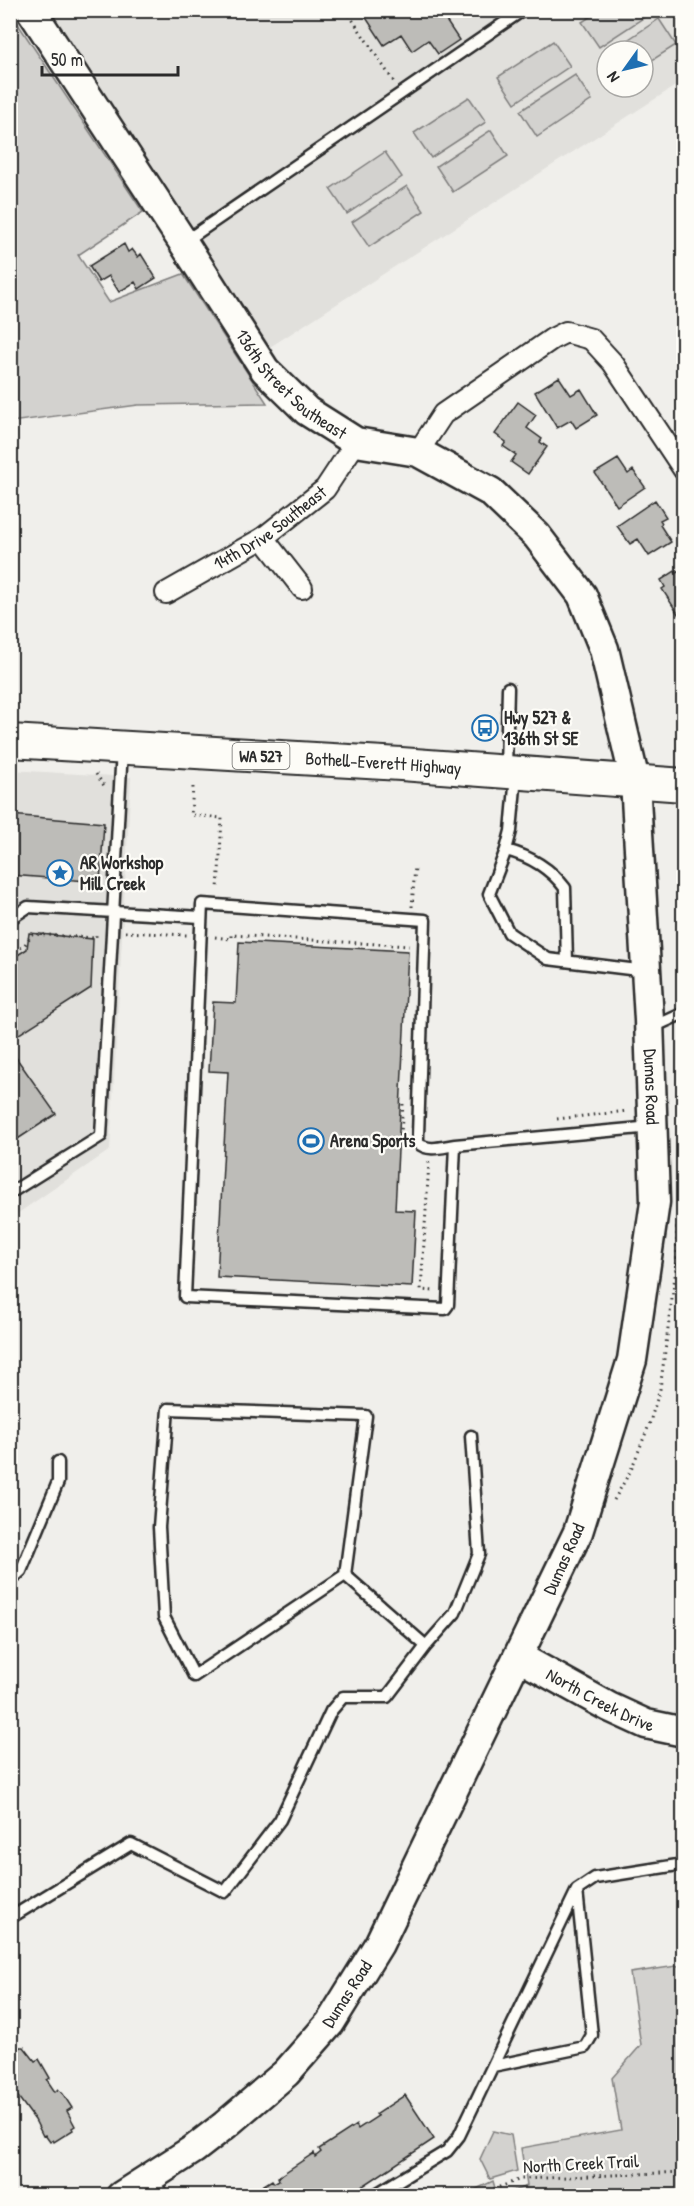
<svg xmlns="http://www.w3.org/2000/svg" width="694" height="2206" viewBox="0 0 694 2206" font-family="'Patrick Hand',sans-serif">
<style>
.built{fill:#e1e0dc;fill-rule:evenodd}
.green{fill:#d3d2cf;stroke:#7f7e7d;stroke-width:1.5}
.building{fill:#bdbcb8;stroke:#2b2b2b;stroke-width:1.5}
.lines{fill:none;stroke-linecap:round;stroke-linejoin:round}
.lane-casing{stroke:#2b2b2b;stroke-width:15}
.street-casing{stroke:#2b2b2b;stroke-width:24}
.secondary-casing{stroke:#2b2b2b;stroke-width:33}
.primary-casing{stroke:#2b2b2b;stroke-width:36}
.path{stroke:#2b2b2b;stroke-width:3;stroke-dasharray:1.5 4.5;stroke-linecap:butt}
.lane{stroke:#fdfcf7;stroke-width:10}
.street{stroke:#fdfcf7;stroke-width:20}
.secondary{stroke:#fdfcf7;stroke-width:28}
.primary{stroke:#fdfcf7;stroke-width:32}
.labels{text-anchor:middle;stroke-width:4.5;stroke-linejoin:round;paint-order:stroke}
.shield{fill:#fdfcf7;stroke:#6a6a68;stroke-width:1.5}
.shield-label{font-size:16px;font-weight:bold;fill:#2b2b2b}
.street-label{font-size:18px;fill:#2b2b2b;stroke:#fdfcf7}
.poi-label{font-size:18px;font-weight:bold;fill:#2b2b2b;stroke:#fdfcf7;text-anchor:start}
</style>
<rect width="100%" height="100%" fill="#f0efeb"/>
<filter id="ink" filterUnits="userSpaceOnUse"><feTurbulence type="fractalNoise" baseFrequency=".0167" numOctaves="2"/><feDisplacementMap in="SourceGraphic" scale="12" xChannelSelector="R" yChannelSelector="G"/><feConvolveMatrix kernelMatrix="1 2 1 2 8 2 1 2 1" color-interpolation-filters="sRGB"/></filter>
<g filter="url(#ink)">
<path class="built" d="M31,11H683V81L256,356ZM607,51H643V87H607Z
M10,770L131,777L110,1150L11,1218Z"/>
<path class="green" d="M599,11L653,10L654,11L599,47L582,22Z
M10,12L143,212L78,255L109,302L183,274L267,403L138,405L11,422Z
M659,19L676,45L643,66V51H611Z
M553,41L570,66L515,103L498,77Z
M575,75L592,100L537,137L520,111Z
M469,97L486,122L431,158L414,133Z
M491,130L508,156L453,192L436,166Z
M385,152L402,177L347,214L330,189Z
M407,186L424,211L369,247L352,222Z
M683,1965V2195H502L527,2186L521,2148L621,2130L612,2078L641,2045L630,1973Z
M493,2131L511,2135L517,2171L490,2179L480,2159Z
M493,2181L497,2195H464Z"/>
<path class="building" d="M361,10H439L459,40L438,54L428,40L412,51L401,34L384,45Z
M124,244L128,252L132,249L138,257L141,254L156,278L139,289L135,282L119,292L109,276L99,282L89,266Z
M559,377L571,395L581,389L597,415L576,428L571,420L557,428L535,392Z
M518,402L536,415L527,428L542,439L540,442L547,447L528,474L511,462L516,455L503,446L506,442L495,434Z
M618,459L628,474L633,470L645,487L617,506L595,473Z
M655,500L666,517L660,520L662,523L660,525L671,542L649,556L638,539L630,544L617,526Z
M684,568V614L680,617L662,589L665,587L661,580L675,571L676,573Z
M10,815L104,823L100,882L10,875Z
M29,933L93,939L91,988L10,1040V960L27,949Z
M239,942L408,951L395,1210L416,1211L412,1287L217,1277L228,1072L209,1071L213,1002L236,1003Z
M10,1049L56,1114L10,1144Z
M20,2047H24L35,2061L39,2059L50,2078L47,2080L55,2092L58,2089L63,2094L72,2108L67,2111L75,2126L72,2128L73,2130L54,2142L53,2140L50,2142L45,2135L43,2136L35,2120L16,2094L17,2093L13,2087L10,2086V2053Z
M405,2095L434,2139L348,2196H253L251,2193L272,2180L274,2183L279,2180L278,2177L314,2153L315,2157L321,2152L319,2149L356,2125L358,2129L378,2116L376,2114Z"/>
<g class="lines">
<g class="lane-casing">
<path id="lane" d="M184,242L523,10
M506,769L508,688
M516,776L511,831L506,850L489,894L509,933L548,959L646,971
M506,850C529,856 550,868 565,888L567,961
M10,919L28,907L201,917
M651,1028L684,1013
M455,1145L448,1305L445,1309L185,1297L202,904L425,920L418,1135V1143C428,1152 442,1147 455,1145L652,1127
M10,1193L101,1136L122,749
M345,1575L366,1416L168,1409L159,1527L164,1617L194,1676L345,1575L426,1646
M10,1581L21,1571L58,1482V1462
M10,1918L131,1844L225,1892L280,1820L331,1711L343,1697H387L426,1646L455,1613L479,1554L471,1436
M493,2066L585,2047L592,2035L577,1890
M151,2177L163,2196
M373,2196L447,2151L459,2136L577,1890L595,1878L684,1864"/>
</g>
<g class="street-casing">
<g id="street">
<path d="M418,452L443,414L552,339L566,332L591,339L613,363L684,470"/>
<path d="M263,538L302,588"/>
<path id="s1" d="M166,593L263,538L325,489L356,442"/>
</g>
</g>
<g class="secondary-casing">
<g id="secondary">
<path id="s2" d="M31,10L183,242L265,370L307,411L356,442L418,452L491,492L537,536L582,595L604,649L635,781L649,1020L655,1202L632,1360L578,1532L379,1944L330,2023L286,2073L225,2125L194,2149L121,2196"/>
<path id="s3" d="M519,1657L609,1707L646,1724L684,1732"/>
</g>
</g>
<g class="primary-casing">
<g id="primary">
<path id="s4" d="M10,741L401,764L684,785"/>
</g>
</g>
<path class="path" d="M346,10L394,82
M96,774L105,787
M193,787L191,815L222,818L218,890
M412,907L415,866
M125,932L187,935
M215,937L231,939V935L409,946
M10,954L24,946L32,934L96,938V935
M403,1104L401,1133H405
M557,1119L628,1111
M429,1162L421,1290L434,1291
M614,1500L631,1470L649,1425L660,1389L677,1261V1227
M485,2196L486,2192L521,2179L684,2172"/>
<use href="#lane" class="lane"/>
<use href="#street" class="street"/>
<use href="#secondary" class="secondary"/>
<use href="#primary" class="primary"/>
</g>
</g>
<defs>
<g id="bus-ring" transform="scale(1.35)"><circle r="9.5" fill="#fdfcf7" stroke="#1f6fb2" stroke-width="1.5"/><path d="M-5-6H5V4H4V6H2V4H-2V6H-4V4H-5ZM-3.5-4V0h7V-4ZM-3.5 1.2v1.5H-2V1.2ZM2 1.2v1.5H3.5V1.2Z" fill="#1f6fb2"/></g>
<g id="sight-ring" transform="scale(1.35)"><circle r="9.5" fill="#fdfcf7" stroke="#1f6fb2" stroke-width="1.5"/><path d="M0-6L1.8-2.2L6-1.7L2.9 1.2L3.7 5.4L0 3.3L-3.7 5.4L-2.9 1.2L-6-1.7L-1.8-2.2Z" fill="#1f6fb2"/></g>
<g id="stadium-ring" transform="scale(1.35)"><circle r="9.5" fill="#fdfcf7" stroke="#1f6fb2" stroke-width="1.5"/><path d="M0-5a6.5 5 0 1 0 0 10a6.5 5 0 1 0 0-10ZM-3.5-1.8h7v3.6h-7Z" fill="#1f6fb2"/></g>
</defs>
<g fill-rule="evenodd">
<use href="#bus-ring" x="485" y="728"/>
<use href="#sight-ring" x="60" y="873"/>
<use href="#stadium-ring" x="311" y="1141"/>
</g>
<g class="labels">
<rect class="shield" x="232.5" y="743" width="57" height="26" rx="4.5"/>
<g class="shield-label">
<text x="261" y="762">WA 527</text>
</g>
<g class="street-label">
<text dy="6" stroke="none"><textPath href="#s2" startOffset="458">136th Street Southeast</textPath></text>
<text dy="6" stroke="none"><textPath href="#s1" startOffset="123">14th Drive Southeast</textPath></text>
<text dy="6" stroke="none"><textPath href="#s4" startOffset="374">Bothell-Everett Highway</textPath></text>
<text dy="6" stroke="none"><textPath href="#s2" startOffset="1330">Dumas Road</textPath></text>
<text transform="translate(564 1559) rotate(-66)" y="6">Dumas Road</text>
<text dy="6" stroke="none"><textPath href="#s3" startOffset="92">North Creek Drive</textPath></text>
<text transform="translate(347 1994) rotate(-57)" y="6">Dumas Road</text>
<text transform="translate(581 2164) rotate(-3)" y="6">North Creek Trail</text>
</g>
<g class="poi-label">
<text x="504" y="724">Hwy 527 &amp;<tspan x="504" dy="21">136th St SE</tspan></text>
<text x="80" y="869">AR Workshop<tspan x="80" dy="21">Mill Creek</tspan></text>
<text x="330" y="1147">Arena Sports</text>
</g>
</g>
<rect width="694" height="2206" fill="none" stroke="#fdfcf7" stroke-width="36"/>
<rect x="18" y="18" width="658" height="2170" fill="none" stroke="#2b2b2b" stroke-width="2" filter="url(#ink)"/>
<g transform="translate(625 69) rotate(236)"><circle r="28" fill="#fdfcf7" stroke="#a9a8a5" stroke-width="1.5"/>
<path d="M0-4.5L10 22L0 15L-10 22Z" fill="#1f6fb2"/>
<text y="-9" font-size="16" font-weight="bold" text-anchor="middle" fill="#2b2b2b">N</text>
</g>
<path d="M42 66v9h136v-9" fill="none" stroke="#2b2b2b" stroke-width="3"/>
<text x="51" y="66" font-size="18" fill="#2b2b2b" stroke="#fdfcf7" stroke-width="4.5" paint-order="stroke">50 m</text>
</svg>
